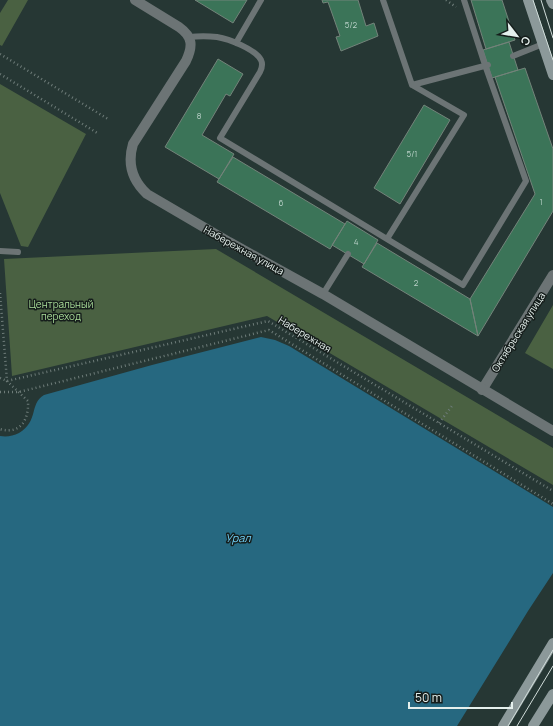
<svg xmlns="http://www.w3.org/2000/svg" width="553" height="726" viewBox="0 0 553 726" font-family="Manrope,sans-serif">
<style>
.green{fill:#4a6142}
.water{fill:#266880}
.building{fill:#3b7458;stroke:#73837a}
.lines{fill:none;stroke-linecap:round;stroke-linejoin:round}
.path{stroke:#6e7c79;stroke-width:2.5;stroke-dasharray:1 3;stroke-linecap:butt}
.service{stroke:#6c7475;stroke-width:6}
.minor{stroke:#6c7475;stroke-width:10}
.tertiary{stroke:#6c7475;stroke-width:10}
.secondary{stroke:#8c999a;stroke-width:10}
.tram{stroke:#d0dcd9;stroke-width:1}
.labels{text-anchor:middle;stroke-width:3;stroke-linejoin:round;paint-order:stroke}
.number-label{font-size:8px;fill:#bad1c8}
.street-label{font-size:10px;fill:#e5f0ed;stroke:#151d1b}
.park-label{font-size:10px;fill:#ad9;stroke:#151d1b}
.water-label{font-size:11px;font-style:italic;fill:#71d1f8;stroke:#151d1b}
</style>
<rect width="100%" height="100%" fill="#263734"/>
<path class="green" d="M8,0H28L2,46L0,45V13Z
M0,84L86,134L28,247L21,246L0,193Z
M216,249L553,448V485L267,316L12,376L4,259Z
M553,305V369L525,353Z"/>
<path class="water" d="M261,337L275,340L289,346L553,507V573L528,611L457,726H0V436C7,437 13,436 19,433C39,421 29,404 44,395L152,365Z"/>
<path class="building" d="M195,0H247L233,23Z
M322,0H358L366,26L374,23L378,36L341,51L336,37L340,36L328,2L323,3Z
M471,0H502L515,40L486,49Z
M509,42L518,70L492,78L483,50Z
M218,59L243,74L230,96L226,94L202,135L234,154L219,179L165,147Z
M525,68L553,149V211L478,336L470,299L535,194L495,77Z
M424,105L450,120L400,204L374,188Z
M233,157L345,224L330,249L217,182Z
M347,221L378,240L364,264L332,245Z
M377,243L470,299L478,336L362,267Z"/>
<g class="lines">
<path class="path" d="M446,0L456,7
M0,54L108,119
M0,74L99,134
M0,293L7,381L28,401C29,419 21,435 0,429
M0,378L7,381L268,321L553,491
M0,392H19L269,330L553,504
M439,423L452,406"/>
<path class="service" d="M383,0L412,85L464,115L387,239
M189,37C199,36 208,36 217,37C229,39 255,49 261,60C263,64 262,68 260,72L220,138L463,285L526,181L485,65L464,0
M236,43L261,0
M513,56L543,44
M412,85L488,65
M0,251L18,252
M323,294L348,254"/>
<path class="minor" d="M482,390L553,275"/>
<path class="tertiary" d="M135,0L179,27C193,37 193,46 186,61L133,144C127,164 132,180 147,194L229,242L323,294L553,431"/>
<path class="secondary" d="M528,0L553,75
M551,0L553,4
M503,726L553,643
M533,726L553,694"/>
<path class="tram" d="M533,0L553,60
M541,0L553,38
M508,726L553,650
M517,726L553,666"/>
</g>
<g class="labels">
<g class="number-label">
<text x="351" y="28">5/2</text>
<text x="199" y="119">8</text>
<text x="412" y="157">5/1</text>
<text x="541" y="205">1</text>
<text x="281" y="206">6</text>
<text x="356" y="245">4</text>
<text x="416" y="286">2</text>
</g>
<g class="street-label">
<text transform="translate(244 250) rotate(29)" y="4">Набережная улица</text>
<text transform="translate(518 332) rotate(-58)" y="4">Октябрьская улица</text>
<text transform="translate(305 334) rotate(31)" y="4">Набережная</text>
</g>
<g class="park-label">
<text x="61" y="308">Центральный<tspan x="61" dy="12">переход</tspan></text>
</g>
<g class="water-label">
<text x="238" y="542">Урал</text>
</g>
</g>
<g transform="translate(517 36) rotate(121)" stroke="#151d1b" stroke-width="3" paint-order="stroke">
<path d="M0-3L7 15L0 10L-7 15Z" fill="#e5f0ed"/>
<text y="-6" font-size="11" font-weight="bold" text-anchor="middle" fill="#e5f0ed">С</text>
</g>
<path d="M409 702v6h103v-6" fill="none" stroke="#e5f0ed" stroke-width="2"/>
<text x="415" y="702" font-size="12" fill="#e5f0ed" stroke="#151d1b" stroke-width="3" paint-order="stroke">50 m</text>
</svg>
